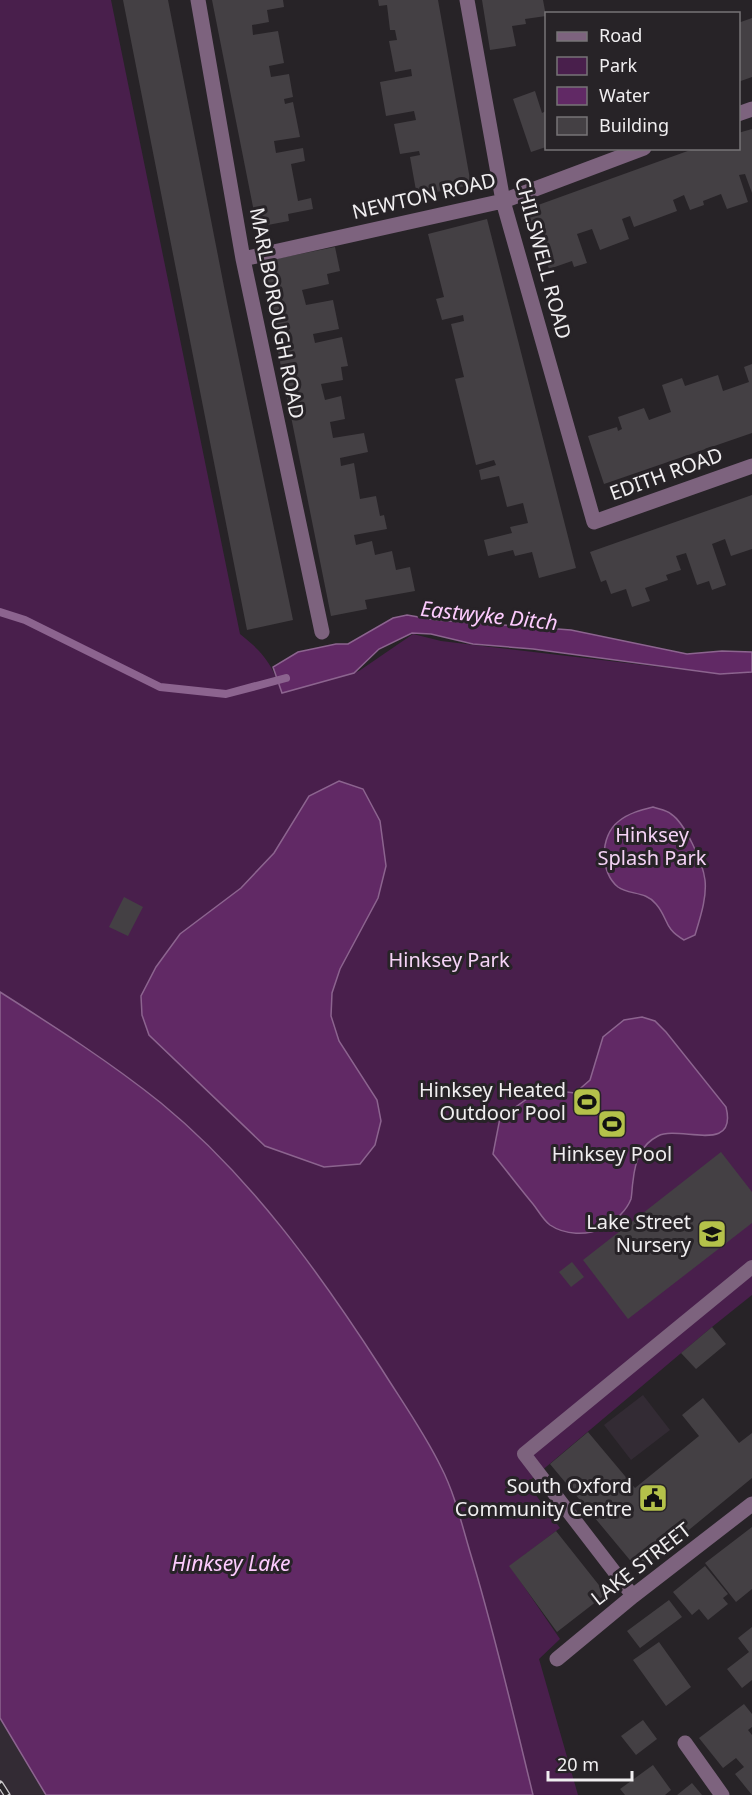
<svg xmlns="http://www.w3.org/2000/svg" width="752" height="1795" viewBox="0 0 752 1795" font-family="'Noto Sans',sans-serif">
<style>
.built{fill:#332b34}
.green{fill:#491f4c}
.water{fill:#612965;stroke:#8c648f;stroke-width:1.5}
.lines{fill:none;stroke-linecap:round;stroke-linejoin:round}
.stream{stroke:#8c648f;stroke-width:8}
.building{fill:#444044}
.lane{stroke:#7d637e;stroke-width:14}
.street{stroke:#7d637e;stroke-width:15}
.rail-casing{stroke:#cbc8cb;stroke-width:7}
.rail{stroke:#272327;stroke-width:4.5;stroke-dasharray:14;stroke-linecap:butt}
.labels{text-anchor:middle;stroke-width:6;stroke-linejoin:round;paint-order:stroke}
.street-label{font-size:20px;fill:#f0eef0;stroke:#272327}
.park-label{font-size:20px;fill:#f5d3f6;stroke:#272327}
.poi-label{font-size:20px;fill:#f0eef0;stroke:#272327;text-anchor:end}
.water-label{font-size:21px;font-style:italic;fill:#fdcbfe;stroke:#272327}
</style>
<rect width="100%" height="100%" fill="#272327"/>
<path class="built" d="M643,1395L670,1430L631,1460L604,1425Z
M0,1718L46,1795H0Z"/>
<path class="green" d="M0,0H111L240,634C264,653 272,664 282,693L359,671L413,634L441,641L720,674L752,672V1295L712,1327L527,1483L560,1528L510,1566L560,1639L539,1659L578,1795H533C514,1717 496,1639 473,1562C463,1530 456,1496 441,1467C424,1432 401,1400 381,1368C319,1272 250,1176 161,1103C110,1062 55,1027 0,992Z"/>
<path class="water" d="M407,615L436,620L571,630L687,654L722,651L752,652V672L720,674L533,649L473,644L431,634L412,633L379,649L354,673L282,693L273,667L298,652L336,644H348L393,618Z
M339,781L363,789L380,821L386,866L378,898L340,969L332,993L331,1016L339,1041L377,1100L381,1121L375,1145L360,1164L324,1167L265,1146L149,1035L142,1015L141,996L156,967L180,934L241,888L274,853L309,796Z
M653,807C658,809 667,810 671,814C685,823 703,863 705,880C707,898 700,918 695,935L684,940C663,928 669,919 656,904C646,891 629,895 618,887C600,873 599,836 619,821C629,813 641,810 653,807Z
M0,992C55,1027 110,1062 161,1103C250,1176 319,1272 381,1368C401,1400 424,1432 441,1467C456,1496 463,1530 473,1562C496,1639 514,1717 533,1795H46L0,1718Z
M642,1017L655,1021L666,1032L726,1107C738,1155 679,1125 658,1136C640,1145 635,1162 633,1181C632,1187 632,1194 631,1199C626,1212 613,1222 602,1228C587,1236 565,1235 550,1225C543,1220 538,1210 533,1204C519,1187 506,1170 493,1154L500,1118L541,1089L575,1093L590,1080L603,1037L624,1020Z"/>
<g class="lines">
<path class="stream" d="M0,612L25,620L160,687L226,694L286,678"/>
</g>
<path class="building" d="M123,0H168L227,302L293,620L247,630Z
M212,0H283L284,7L267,10L269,22L252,25L253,35L278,31L284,63L269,66L271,77L289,74L293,97L284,99L285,104L293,102L300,137L274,141L276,153L303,148L305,161L291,164L298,201L311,198L313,209L288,214L289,221L257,227Z
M378,0H438L471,185L417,196L410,157L420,155L419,151L400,154L394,124L416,120L414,111L386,116L380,82L412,76L411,69L395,72L389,41L397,40L395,30H390L387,5L379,6Z
M482,0H543L546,16L525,19L526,24L512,26L516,46L490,50Z
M752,18V77L738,82V23Z
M535,91L542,113L546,111V147L531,152L513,99Z
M752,129V193L745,174L739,175L748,202L727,209L721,194L703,201L704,205L690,210L684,195L673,200L677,211L634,227L630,216L622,219L629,239L600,250L592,229L577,234L587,263L574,267L572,261L549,269L527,209L696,148H738V133Z
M487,219L576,568L539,578L532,552L515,556L513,550L488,556L484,540L512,533L510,527L528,523L523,503L507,507L499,476L481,480L479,470L496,465L494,460L476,465L455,379L464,377L451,324L464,321L463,315L442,320L436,299L444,297L428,234Z
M335,247L340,271L327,274L329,284L302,290L306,305L333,300L339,329L313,334L315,343L342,337L348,366L341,367L343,380L321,384L325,400L341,396L345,419L330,422L333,438L364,433L368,452L340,458L341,466L354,463L360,499L376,496L380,516L384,515L387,529L354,535L356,545L372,541L375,555L392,551L396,570L410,567L415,591L365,600L367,609L331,616L260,262Z
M752,364V433L604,484L588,436L617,427L618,431L622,429L618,417L644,408L649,420L671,412L662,385L682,378L685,386L718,375L723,391L749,382L744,367Z
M752,495V549L731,556L725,539L712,544L726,585L712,590L709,581L697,585L686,553L676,556L681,570L666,575L668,580L645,588L650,601L632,607L626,589L611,594L606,580L601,582L590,552Z
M124,897L143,907L128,936L109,927Z
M721,1152L752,1192V1223L628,1319L583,1260Z
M572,1262L584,1277L571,1287L559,1272Z
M712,1327L726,1344L696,1369L681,1353Z
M703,1398L739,1443L752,1433V1478L639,1571L550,1464L588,1432L635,1488L699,1436L682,1415Z
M752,1527V1589L736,1602L705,1563Z
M556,1531L606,1594L557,1632L509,1566Z
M705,1566L728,1594L723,1598L728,1604L708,1620L699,1609L692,1615L673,1592Z
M669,1600L682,1617L640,1648L627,1631Z
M752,1627V1680L742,1688L727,1669L749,1652L738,1638Z
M659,1642L691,1687L666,1706L633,1660Z
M744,1704L752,1714V1727L748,1730L752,1735V1795L735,1774L744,1767L736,1758L723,1768L699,1738Z
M643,1720L657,1739L636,1755L621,1736Z
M653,1765L671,1790L665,1795H625L620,1789Z
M692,1783L702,1795H677Z"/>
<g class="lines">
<path class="lane" d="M633,1596L524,1454L752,1267"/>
<path class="street" d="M198,0L243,259L322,632
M467,0L503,201L594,522L752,466
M738,114L752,109
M243,259L503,201L644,148
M557,1659L633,1596L752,1504
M685,1743L722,1795"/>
<g class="rail-casing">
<path id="rail" d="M0,1784L7,1795"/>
</g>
<use href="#rail" class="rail"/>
</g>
<defs>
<g id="stadium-square" transform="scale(1.5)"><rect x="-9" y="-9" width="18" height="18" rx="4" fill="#b4c24a" stroke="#272327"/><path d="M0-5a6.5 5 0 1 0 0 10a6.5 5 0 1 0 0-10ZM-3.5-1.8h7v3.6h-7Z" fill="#111"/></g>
<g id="school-square" transform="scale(1.5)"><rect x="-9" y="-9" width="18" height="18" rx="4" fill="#b4c24a" stroke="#272327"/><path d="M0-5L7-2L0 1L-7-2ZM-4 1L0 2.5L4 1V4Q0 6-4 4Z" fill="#111"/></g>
<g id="civic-square" transform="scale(1.5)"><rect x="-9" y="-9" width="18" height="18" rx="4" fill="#b4c24a" stroke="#272327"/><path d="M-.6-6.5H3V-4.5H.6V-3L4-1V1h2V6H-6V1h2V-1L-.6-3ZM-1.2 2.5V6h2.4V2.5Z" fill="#111"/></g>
</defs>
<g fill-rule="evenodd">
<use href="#stadium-square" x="587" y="1102"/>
<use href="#stadium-square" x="612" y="1124"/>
<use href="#school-square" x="712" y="1234"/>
<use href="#civic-square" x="653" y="1498"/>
</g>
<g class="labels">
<g class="street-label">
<text transform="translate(424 196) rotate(-13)" y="7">NEWTON ROAD</text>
<text transform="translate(543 258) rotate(75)" y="7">CHILSWELL ROAD</text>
<text transform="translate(277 313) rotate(79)" y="7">MARLBOROUGH ROAD</text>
<text transform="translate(666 474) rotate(-20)" y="7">EDITH ROAD</text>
<text transform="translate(641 1564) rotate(-38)" y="7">LAKE STREET</text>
</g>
<g class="park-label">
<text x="652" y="842">Hinksey<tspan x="652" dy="23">Splash Park</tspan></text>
<text x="449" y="967">Hinksey Park</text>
</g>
<g class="poi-label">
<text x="566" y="1097">Hinksey Heated<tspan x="566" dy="23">Outdoor Pool</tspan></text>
<text x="612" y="1161" text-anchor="middle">Hinksey Pool</text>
<text x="691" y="1229">Lake Street<tspan x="691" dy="23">Nursery</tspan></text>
<text x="632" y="1493">South Oxford<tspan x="632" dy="23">Community Centre</tspan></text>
</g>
<g class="water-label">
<text transform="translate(489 616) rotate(6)" y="7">Eastwyke Ditch</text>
<text x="231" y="1571">Hinksey Lake</text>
</g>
</g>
<rect x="545" y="12" width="195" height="138" fill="#272327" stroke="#777477" stroke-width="1.5"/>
<rect x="557" y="32" width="30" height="9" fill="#7d637e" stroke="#777477" stroke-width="1.5"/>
<text x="599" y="42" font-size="18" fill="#f0eef0">Road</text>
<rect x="557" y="57" width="30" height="18" fill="#491f4c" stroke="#777477" stroke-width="1.5"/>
<text x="599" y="72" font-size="18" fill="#f0eef0">Park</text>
<rect x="557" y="87" width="30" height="18" fill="#612965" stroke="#777477" stroke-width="1.5"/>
<text x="599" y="102" font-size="18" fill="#f0eef0">Water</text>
<rect x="557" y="117" width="30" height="18" fill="#444044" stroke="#777477" stroke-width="1.5"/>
<text x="599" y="132" font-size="18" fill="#f0eef0">Building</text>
<path d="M548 1771v9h84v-9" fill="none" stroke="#f0eef0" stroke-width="3"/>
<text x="557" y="1771" font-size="18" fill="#f0eef0" stroke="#272327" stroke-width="4.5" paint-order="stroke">20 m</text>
</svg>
